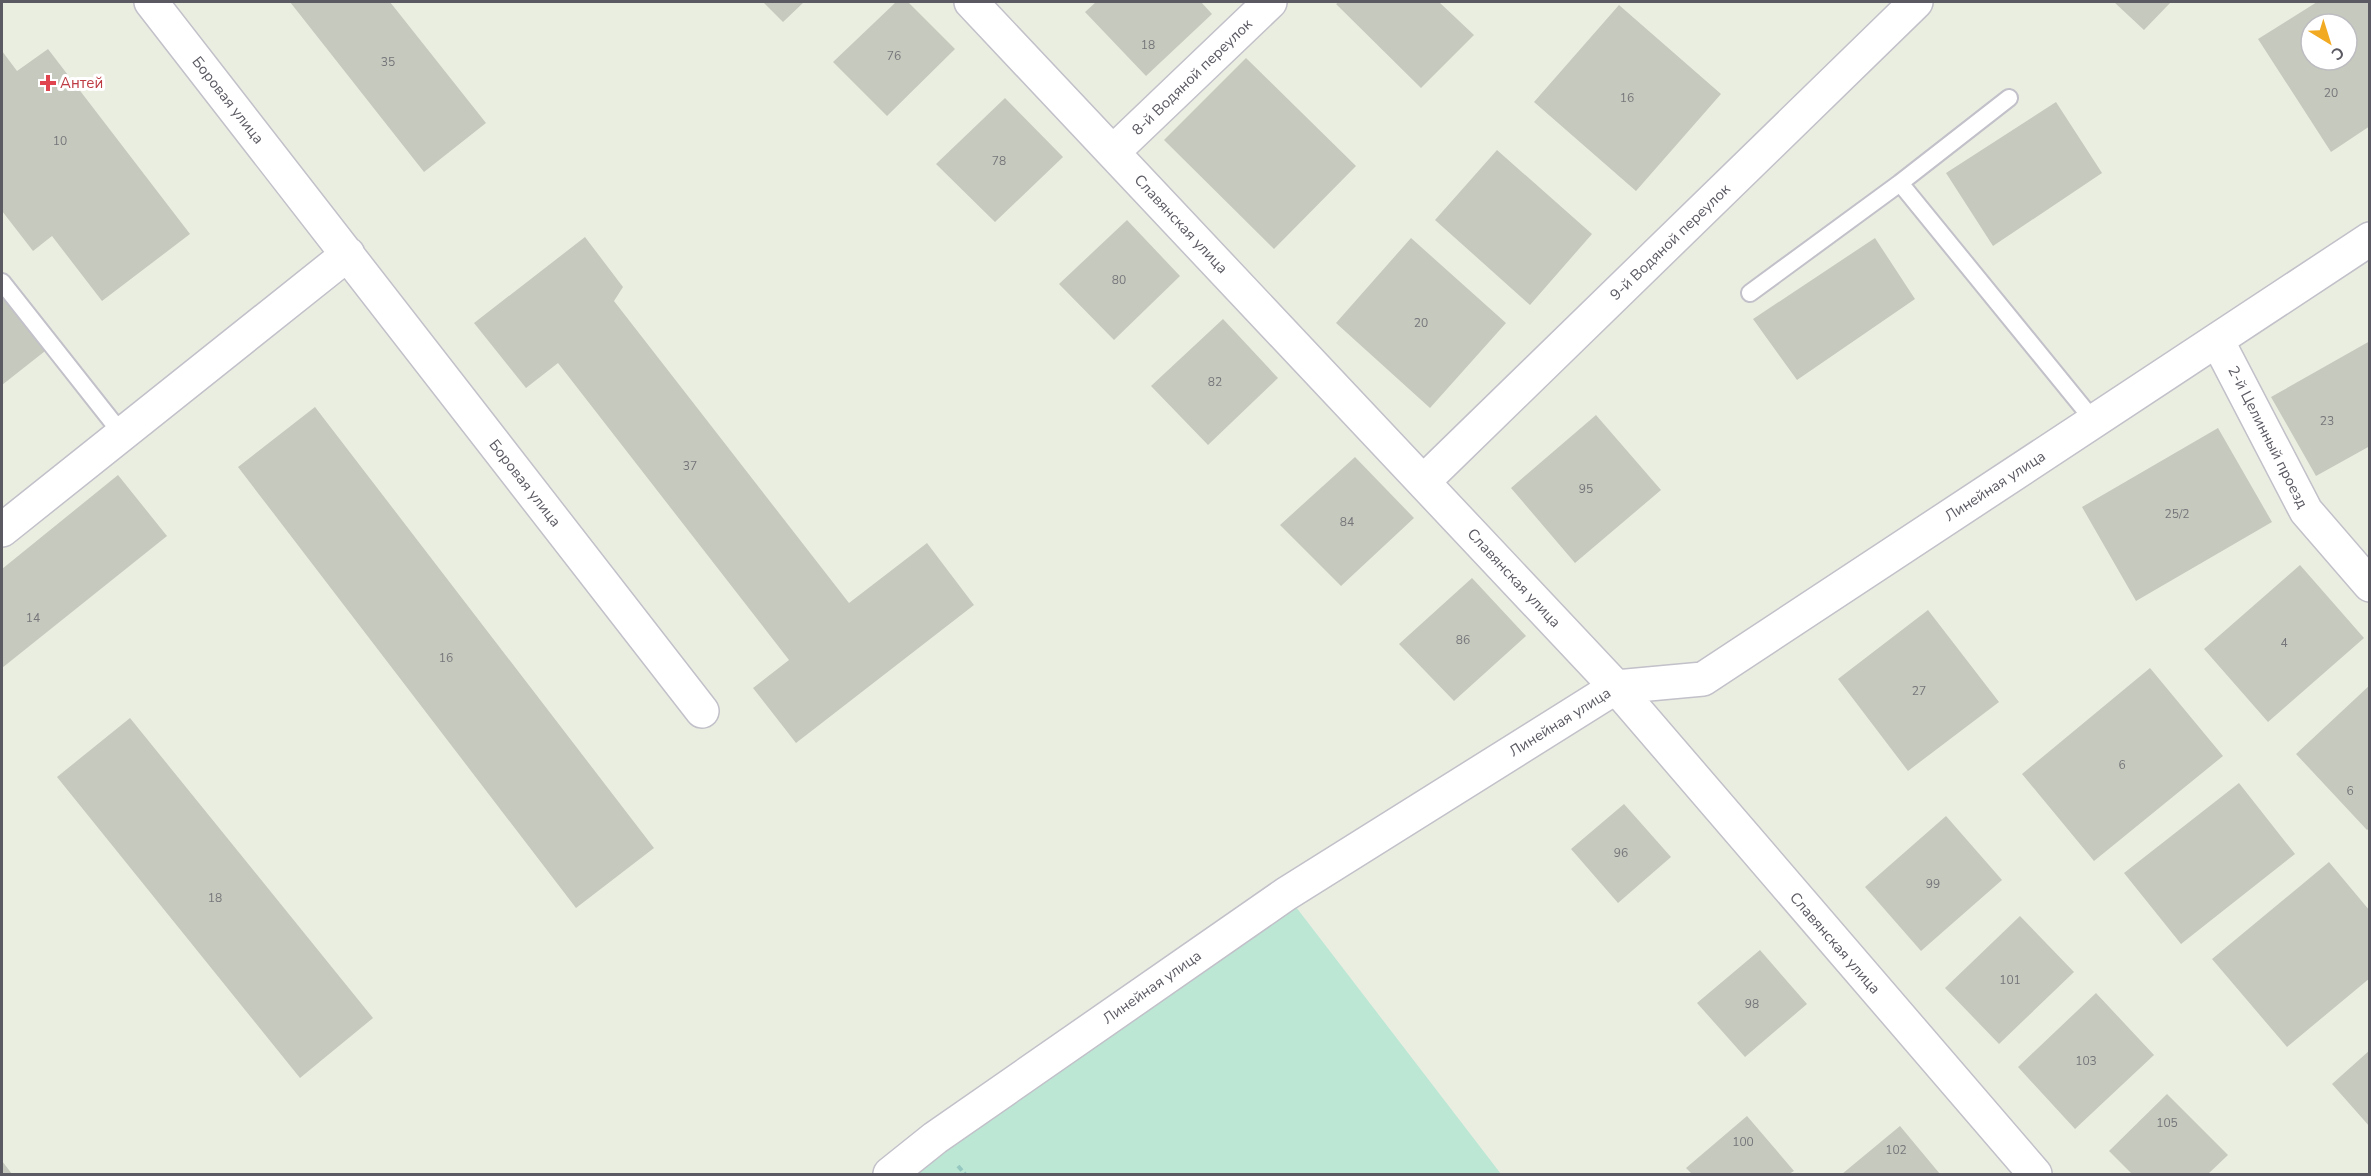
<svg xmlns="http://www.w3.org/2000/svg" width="2371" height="1176" viewBox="0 0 2371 1176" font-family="'Nunito Sans',sans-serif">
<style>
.green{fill:#bce7d5}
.building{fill:#c6c9be;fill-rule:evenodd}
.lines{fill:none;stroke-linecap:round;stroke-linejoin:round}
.service-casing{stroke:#c2c0c9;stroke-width:20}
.minor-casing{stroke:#c2c0c9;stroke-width:36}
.path{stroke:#95c8c1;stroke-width:4;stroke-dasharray:6 3;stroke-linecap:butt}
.service{stroke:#fff;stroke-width:16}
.minor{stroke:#fff;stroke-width:33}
.health-dot{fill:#e0444e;stroke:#fff;stroke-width:2}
.labels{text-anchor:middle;stroke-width:6;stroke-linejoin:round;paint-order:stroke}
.number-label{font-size:12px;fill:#76767a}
.street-label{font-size:15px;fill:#5b5a63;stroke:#fff}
.health-label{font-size:15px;fill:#be3a42;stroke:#fff;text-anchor:start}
</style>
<rect width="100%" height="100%" fill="#eaeee1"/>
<path class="green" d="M1286,894L1501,1174H890Z"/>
<path class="building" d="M290,2H390L486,123L424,172Z
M763,2H804L783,22Z
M896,2H908L955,49L887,116L833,62Z
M1096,2H1201L1212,14L1146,76L1085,12Z
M1339,2H1439L1474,35L1421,88L1336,4Z
M2114,2H2171L2144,30Z
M2317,2H2370V126L2331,152L2258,39ZM2311,24H2347V60H2311Z
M1619,5L1721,94L1636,191L1534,102Z
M48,49L190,234L102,301L52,236L33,251L2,211V51L17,71Z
M1246,58L1356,166L1274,249L1164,140Z
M1005,98L1063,157L995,222L936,164Z
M2056,102L2102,173L1993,246L1946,173Z
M1497,150L1592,234L1530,305L1435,220Z
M1127,220L1180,276L1114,340L1059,284Z
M585,237L623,287L614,301L849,603L927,543L974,605L796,743L753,688L789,660L558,363L526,388L474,323Z
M1411,238L1506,323L1430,408L1336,323Z
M1875,238L1915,299L1797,380L1753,319Z
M2,276L54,344L2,385Z
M1223,319L1278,378L1208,445L1151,386Z
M2370,341V446L2316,476L2271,397Z
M315,407L654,848L576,908L238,467Z
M1596,415L1661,490L1575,563L1511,488Z
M2218,428L2272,522L2136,601L2082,507Z
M1355,457L1414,518L1341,586L1280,525Z
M118,475L167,536L2,668V569Z
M2300,565L2364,638L2268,722L2204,649Z
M1472,578L1526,636L1454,701L1399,644Z
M1928,610L1999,702L1908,771L1838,679Z
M2150,668L2223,756L2094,861L2022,774Z
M2370,685V828L2367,830L2296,754Z
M130,718L373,1018L300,1078L57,777Z
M2239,783L2295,854L2181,944L2124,873Z
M1624,804L1671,857L1618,903L1571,849Z
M1946,816L2002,880L1921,951L1865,887Z
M2329,862L2370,911V978L2287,1047L2212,959Z
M2020,916L2074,972L1999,1044L1945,988Z
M1760,950L1807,1004L1745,1057L1697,1003Z
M2096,993L2154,1055L2075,1129L2018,1067Z
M2370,1050V1127L2332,1084Z
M2167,1094L2228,1155L2208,1174H2132L2109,1151Z
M1747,1116L1794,1171L1789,1174H1692L1686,1168Z
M1900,1126L1940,1174H1842Z
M2,1161L12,1174H2Z"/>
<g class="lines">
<g class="service-casing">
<path id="service" d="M1900,183L2009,98
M2,282L122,434
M1750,293L1900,183L2094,421"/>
</g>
<g class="minor-casing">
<path id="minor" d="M151,2L702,711
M971,2L1616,687L2035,1174
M1113,152L1270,2
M2217,340L2306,511L2370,585
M1423,482L1916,2
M2,530L348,254
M890,1174L935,1138L1286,894L1616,687L1703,679L2370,239"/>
</g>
<path class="path" d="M958,1166L965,1174"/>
<use href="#service" class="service"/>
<use href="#minor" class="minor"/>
</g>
<path class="health-dot" d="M45 74h6v6h6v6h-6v6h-6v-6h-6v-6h6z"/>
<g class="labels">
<g class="number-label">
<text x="1148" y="49">18</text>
<text x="894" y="60">76</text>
<text x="388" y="66">35</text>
<text x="2331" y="97">20</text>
<text x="1627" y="102">16</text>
<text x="60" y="145">10</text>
<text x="999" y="165">78</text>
<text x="1119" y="284">80</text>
<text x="1421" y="327">20</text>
<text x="1215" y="386">82</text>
<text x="2327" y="425">23</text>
<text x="690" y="470">37</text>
<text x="1586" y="493">95</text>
<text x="2177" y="518">25/2</text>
<text x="1347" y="526">84</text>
<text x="33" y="622">14</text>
<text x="1463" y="644">86</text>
<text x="2284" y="647">4</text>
<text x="446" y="662">16</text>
<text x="1919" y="695">27</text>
<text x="2122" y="769">6</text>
<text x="2350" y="795">6</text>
<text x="1621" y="857">96</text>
<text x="1933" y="888">99</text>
<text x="215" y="902">18</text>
<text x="2010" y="984">101</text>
<text x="1752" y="1008">98</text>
<text x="2086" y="1065">103</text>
<text x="2167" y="1127">105</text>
<text x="1743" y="1146">100</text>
<text x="1896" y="1154">102</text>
</g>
<g class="street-label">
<text transform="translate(1192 77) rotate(-44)" y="5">8-й Водяной переулок</text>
<text transform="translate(228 100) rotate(52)" y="5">Боровая улица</text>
<text transform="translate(1181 224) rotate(47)" y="5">Славянская улица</text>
<text transform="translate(1670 242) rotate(-44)" y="5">9-й Водяной переулок</text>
<text transform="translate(2268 437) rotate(63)" y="5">2-й Целинный проезд</text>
<text transform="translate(525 483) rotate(52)" y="5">Боровая улица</text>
<text transform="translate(1995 486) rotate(-33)" y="5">Линейная улица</text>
<text transform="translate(1514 578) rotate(47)" y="5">Славянская улица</text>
<text transform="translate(1560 722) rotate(-32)" y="5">Линейная улица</text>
<text transform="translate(1835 943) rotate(49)" y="5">Славянская улица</text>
<text transform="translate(1152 987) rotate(-35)" y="5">Линейная улица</text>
</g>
<g class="health-label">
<text x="60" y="88">Антей</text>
</g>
</g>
<rect width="2371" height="1176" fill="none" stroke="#5b5a63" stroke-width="6"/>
<g transform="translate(2329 42) rotate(142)"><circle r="28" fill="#ffffff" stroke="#bdbdc1" stroke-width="1.5"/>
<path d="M0-4.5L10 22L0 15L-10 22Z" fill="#f2aa23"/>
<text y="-9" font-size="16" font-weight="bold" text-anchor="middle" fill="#5b5a63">С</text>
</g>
</svg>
